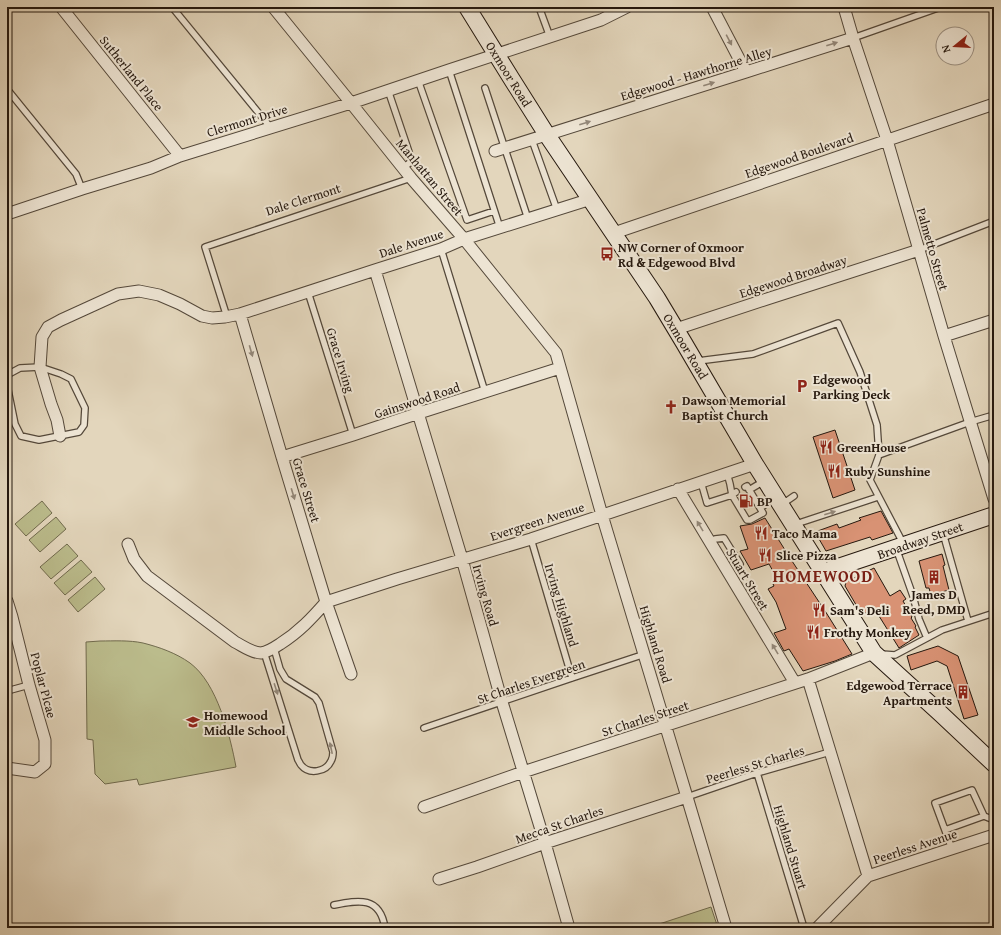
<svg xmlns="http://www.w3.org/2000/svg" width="1001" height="935" viewBox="0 0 1001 935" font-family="'Gentium Book Plus',serif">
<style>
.green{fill:#bbbc8c;stroke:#706a4d}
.building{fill:#d89274;stroke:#25180e}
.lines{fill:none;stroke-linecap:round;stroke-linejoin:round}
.lane-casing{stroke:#54483a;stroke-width:8}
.street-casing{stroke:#54483a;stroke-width:13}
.secondary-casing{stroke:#25180e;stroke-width:18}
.lane{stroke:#ede4d3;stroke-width:5.5}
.street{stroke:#ede4d3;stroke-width:11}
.secondary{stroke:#ede4d3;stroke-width:16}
.oneway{fill:#93887a}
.labels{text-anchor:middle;stroke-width:4;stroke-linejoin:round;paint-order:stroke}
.street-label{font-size:13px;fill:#25180e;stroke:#ede4d3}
.poi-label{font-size:13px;font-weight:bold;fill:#25180e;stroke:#ede4d3;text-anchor:start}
.district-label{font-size:17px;font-weight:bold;letter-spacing:1px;fill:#7a1f14;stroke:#ede4d3}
</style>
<rect width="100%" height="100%" fill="#e3d6bc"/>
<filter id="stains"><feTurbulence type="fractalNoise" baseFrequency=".005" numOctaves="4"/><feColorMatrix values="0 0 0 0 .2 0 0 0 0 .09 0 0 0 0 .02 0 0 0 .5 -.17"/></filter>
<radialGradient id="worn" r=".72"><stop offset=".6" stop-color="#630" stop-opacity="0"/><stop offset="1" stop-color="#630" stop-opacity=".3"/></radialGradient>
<path class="green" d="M42,501L52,513L26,536L15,524Z
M56,517L66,529L40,552L29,540Z
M67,544L78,556L51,579L40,567Z
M81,560L92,572L65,595L54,583Z
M95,577L105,589L78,612L68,600Z
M100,641C114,641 129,640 143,643C159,647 176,653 190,663C217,683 230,735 236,767L139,785L137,779L105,784L95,774L93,740L87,739L86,642Z
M711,907L718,928H647Z"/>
<path class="building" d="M835,430L855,490L833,498L813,437Z
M881,511L893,533L872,540L870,537L826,551L815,532L837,524L839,528L861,520L859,518Z
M765,518L790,558L827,614L852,654L835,661L803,671L789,649L784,651L774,633L786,629L776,602L768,589L774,586L773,584L779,582L769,564L751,570L740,551L748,549L740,526L752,524Z
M942,554L945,565L943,566L949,590L931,595L929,588H926L919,561Z
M874,568L890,596L900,590L906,599L903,601L912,617L911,618L916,626L915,627L919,635L899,648L874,608L862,615L845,586L846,582Z
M938,646L958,656L978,715L964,719L947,666L937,661L911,670L907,656Z"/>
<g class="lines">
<g class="lane-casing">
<path id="lane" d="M172,7L271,128
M539,7L550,37
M853,38L941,7
M449,70L500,228
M418,80L467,220L494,211
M485,88L528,219
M7,89L76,174L82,189
M388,90L412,161L403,168
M532,140L557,210
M441,249L485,392
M919,250L994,221
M308,292L353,435
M227,317L205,247L411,178
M698,361L753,354L838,323L860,372L877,425L879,455L870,480L903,543
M7,375L20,368L40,367L61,374L71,379L85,408L84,425L79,432L39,440L21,436L15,424L7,385
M879,455L970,422L994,415
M727,473L730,484L732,495L736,492
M701,482L707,503L732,495L747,520H750L763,513L747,486L745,487
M749,490L764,481
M781,505L794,496
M760,508L775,498
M796,524L878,497
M943,533L968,621
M531,539L572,678
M709,541L715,539L724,538L740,564
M896,548L913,596L919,619L927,638
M264,652L298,760C299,761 300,764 301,765C309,775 326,772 331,761C333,758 333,755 333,752L319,703L315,697L286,679L280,669L274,648
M881,654L895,655L942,630L994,613
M7,691L29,685
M424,728L572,678L645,654
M757,773L804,928
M687,797L757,773L830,752
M945,830L984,816
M952,849L935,803L972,790L984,816L994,820
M334,905C359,900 380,896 385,928
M209,928L214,927"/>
</g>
<g class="street-casing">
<path id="street" d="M61,7L180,156
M273,7L351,103L411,178L464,239L556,353L602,515L687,797L726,928
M712,7L746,72
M844,7L853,38L887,140L944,336L994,499
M495,151L746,72L853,38
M7,214L82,189L151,168L180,156L351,103L449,70L601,20L627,7
M614,233L994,104
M375,270L462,559L502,702L545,843L569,928
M240,314L282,457L326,602L351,674
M676,329L767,299L919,250
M944,336L994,320
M60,436L57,420L51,404L40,367L42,337L48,327L61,320L118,294L139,291L159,295L180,304L202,316L212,318L225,317L240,314L375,270L441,249L464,239L591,199
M282,457L353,435L419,413L560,368
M678,489L795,683
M128,544L134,559L147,576L235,642C243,646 252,653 261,653C268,652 274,648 280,644C299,632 312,618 326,602
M7,601L12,617L29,685L45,740V764L35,772L7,768
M326,602L397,579L531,539L755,464
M808,679L868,876
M424,807L523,772L808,679L874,653
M439,879L477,867L545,843L687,797
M817,928L868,876L994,835"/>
</g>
<g class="secondary-casing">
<path id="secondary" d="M467,7L511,78L547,135L657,298L684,343L755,464L874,653L941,714L994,764
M823,572L994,515"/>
</g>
<use href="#lane" class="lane"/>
<use href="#street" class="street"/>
<use href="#secondary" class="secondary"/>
</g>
<defs><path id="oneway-solid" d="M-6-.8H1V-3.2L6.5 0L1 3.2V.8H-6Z"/></defs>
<g class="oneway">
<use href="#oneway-solid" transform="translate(729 40) rotate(62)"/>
<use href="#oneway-solid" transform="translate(832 44) rotate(-18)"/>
<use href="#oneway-solid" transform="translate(709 84) rotate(-17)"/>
<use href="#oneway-solid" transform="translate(585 123) rotate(-17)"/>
<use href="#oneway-solid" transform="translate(251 351) rotate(74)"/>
<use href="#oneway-solid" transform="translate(293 494) rotate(73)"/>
<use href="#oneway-solid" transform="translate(830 513) rotate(-18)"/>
<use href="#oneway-solid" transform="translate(700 526) rotate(-121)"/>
<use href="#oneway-solid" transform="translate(775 649) rotate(-121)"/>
<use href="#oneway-solid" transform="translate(276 689) rotate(72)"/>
<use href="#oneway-solid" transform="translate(331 748) rotate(-102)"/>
</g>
<defs>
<g id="bus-bare" transform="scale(1.08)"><path d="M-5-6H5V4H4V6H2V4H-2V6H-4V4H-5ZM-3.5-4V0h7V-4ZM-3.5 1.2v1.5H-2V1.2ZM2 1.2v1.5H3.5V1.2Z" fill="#8f2418" stroke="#ede4d3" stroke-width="2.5" paint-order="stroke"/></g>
<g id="parking-bare" transform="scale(1.08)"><path d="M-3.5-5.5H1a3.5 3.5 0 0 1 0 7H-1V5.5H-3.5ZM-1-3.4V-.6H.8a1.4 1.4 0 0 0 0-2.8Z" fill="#8f2418" stroke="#ede4d3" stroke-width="2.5" paint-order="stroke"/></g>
<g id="church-bare" transform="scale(1.08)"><path d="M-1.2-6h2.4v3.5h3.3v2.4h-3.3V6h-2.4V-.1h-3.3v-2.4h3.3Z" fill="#8f2418" stroke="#ede4d3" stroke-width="2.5" paint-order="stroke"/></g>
<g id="restaurant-bare" transform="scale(1.08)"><path d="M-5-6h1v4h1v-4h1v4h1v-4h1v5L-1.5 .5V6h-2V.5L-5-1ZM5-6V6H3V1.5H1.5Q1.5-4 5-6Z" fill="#8f2418" stroke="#ede4d3" stroke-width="2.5" paint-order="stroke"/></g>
<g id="fuel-bare" transform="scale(1.08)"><path d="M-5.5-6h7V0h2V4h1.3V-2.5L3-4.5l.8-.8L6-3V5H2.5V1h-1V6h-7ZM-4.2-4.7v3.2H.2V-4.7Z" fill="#8f2418" stroke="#ede4d3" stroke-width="2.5" paint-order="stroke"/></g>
<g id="building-bare" transform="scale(1.08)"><path d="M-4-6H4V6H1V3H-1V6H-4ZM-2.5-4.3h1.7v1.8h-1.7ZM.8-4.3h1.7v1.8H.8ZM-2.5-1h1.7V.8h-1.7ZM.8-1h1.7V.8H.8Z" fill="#8f2418" stroke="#ede4d3" stroke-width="2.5" paint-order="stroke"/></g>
<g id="school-bare" transform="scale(1.08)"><path d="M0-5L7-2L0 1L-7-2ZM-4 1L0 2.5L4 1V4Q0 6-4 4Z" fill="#8f2418" stroke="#ede4d3" stroke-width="2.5" paint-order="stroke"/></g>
</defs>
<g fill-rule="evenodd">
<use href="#bus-bare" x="607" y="254"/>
<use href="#parking-bare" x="802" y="386"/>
<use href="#church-bare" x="671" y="407"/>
<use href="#restaurant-bare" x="826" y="447"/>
<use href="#restaurant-bare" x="834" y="471"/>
<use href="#fuel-bare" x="746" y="501"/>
<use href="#restaurant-bare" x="761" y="533"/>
<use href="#restaurant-bare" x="765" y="555"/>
<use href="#building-bare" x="934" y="577"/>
<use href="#restaurant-bare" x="819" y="610"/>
<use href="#restaurant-bare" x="813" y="632"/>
<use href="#building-bare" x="963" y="692"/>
<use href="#school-bare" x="193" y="722"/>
</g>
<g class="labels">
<g class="street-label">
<text transform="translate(132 73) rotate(51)" y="5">Sutherland Place</text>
<text transform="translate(696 73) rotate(-17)" y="5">Edgewood - Hawthorne Alley</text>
<text transform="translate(509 74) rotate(58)" y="5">Oxmoor Road</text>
<text transform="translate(247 120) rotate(-17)" y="5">Clermont Drive</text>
<text transform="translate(799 155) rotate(-19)" y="5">Edgewood Boulevard</text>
<text transform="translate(430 177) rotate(50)" y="5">Manhattan Street</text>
<text transform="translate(303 199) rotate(-18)" y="5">Dale Clermont</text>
<text transform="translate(411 243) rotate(-18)" y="5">Dale Avenue</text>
<text transform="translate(933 249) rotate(74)" y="5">Palmetto Street</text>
<text transform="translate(793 276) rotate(-18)" y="5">Edgewood Broadway</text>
<text transform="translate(686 346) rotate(59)" y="5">Oxmoor Road</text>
<text transform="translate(341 360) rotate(73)" y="5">Grace Irving</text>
<text transform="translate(417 400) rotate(-18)" y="5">Gainswood Road</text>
<text transform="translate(307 490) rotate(73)" y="5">Grace Street</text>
<text transform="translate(537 521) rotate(-18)" y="5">Evergreen Avenue</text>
<text transform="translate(920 540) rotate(-19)" y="5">Broadway Street</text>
<text transform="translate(748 579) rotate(59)" y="5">Stuart Street</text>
<text transform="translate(486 595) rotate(74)" y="5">Irving Road</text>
<text transform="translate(562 605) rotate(73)" y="5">Irving Highland</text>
<text transform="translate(656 644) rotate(73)" y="5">Highland Road</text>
<text transform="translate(531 681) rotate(-19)" y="5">St Charles Evergreen</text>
<text transform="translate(44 685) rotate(75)" y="5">Poplar Plcae</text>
<text transform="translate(645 718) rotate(-18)" y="5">St Charles Street</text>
<text transform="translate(755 764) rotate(-17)" y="5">Peerless St Charles</text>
<text transform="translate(559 824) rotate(-19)" y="5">Mecca St Charles</text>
<text transform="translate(915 846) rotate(-18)" y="5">Peerless Avenue</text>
<text transform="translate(791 847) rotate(73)" y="5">Highland Stuart</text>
</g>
<g class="poi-label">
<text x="618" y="252">NW Corner of Oxmoor<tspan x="618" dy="15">Rd &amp; Edgewood Blvd</tspan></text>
<text x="813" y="384">Edgewood<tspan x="813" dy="15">Parking Deck</tspan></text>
<text x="682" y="405">Dawson Memorial<tspan x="682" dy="15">Baptist Church</tspan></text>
<text x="837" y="452">GreenHouse</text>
<text x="845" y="476">Ruby Sunshine</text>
<text x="757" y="506">BP</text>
<text x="772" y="538">Taco Mama</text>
<text x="776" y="560">Slice Pizza</text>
<text x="934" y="599" text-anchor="middle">James D<tspan x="934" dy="15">Reed, DMD</tspan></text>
<text x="830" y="615">Sam's Deli</text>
<text x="824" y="637">Frothy Monkey</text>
<text x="952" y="690" text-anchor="end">Edgewood Terrace<tspan x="952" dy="15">Apartments</tspan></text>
<text x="204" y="720">Homewood<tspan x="204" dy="15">Middle School</tspan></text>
</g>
<g class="district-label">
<text x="823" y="582">HOMEWOOD</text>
</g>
</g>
<rect width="1001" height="935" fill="none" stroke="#e3d6bc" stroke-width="24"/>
<rect x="8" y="8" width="985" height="919" fill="none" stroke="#25180e" stroke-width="2"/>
<rect x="12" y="12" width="977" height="911" fill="none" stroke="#25180e"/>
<g transform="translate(955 46) rotate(252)"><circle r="19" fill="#ede4d3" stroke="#9d9284"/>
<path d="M0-3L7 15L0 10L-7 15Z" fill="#8f2418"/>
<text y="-6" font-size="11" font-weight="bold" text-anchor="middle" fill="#25180e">N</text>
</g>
<rect width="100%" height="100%" filter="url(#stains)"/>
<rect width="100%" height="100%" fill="url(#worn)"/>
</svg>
